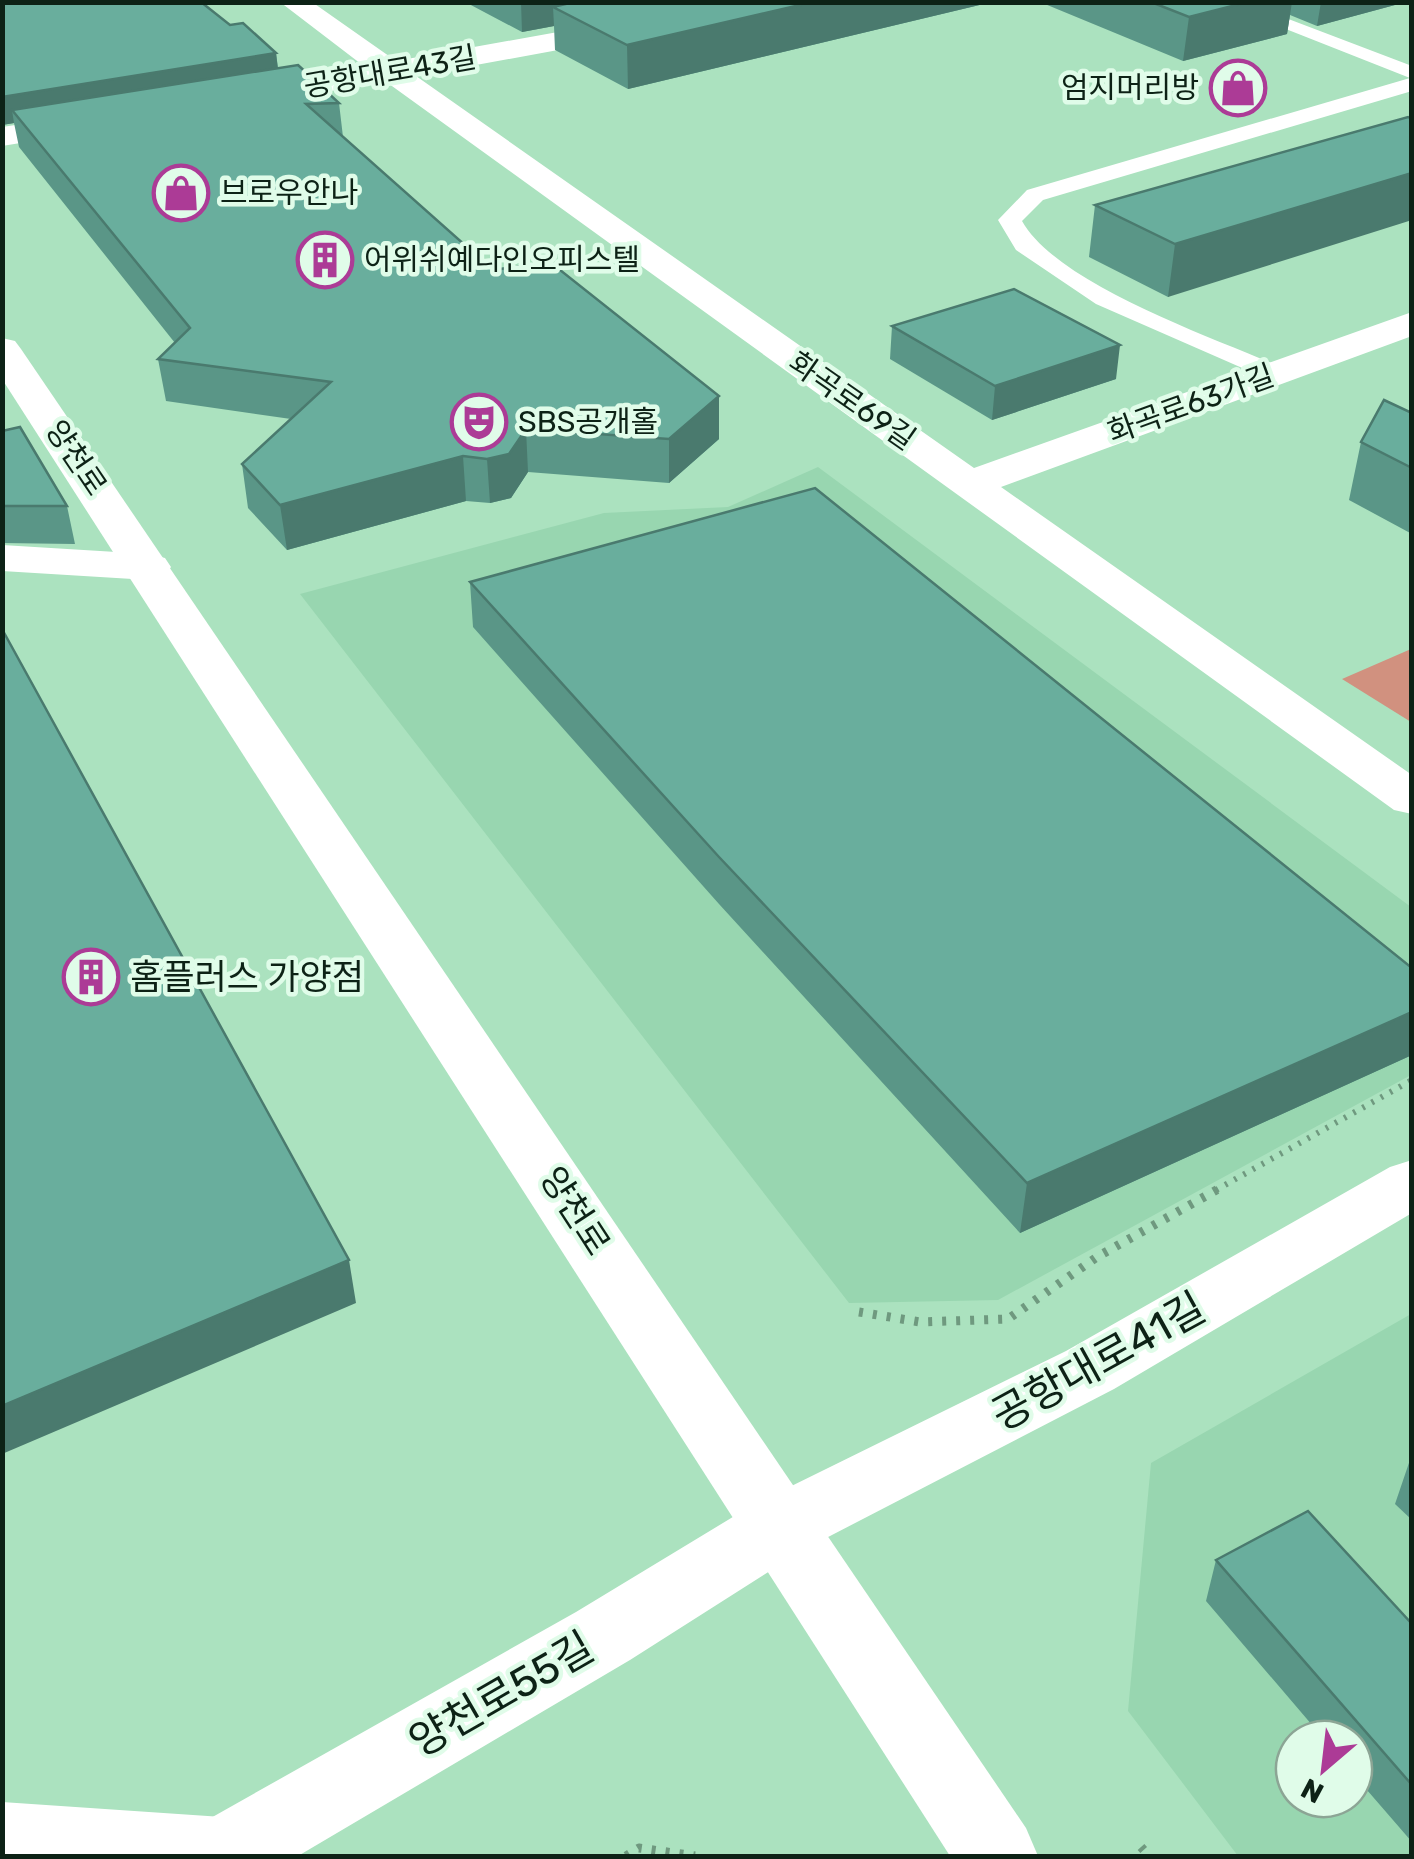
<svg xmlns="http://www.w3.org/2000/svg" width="1414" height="1859" viewBox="0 0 1414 1859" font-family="Rubik,'Noto Sans KR',sans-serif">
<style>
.built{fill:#98d6b0;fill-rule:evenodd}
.green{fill:#d1917f}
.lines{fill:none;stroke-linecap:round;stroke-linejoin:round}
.path-far1{stroke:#6f997f;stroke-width:6;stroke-dasharray:2.5 8;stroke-linecap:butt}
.path{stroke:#6f997f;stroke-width:9;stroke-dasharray:4 10;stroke-linecap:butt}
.service{fill:#fff;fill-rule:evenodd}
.minor{fill:#fff;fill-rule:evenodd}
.tertiary{fill:#fff;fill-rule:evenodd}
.secondary{fill:#fff;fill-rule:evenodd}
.wall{fill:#5a9687}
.shaded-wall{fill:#4a7a6e}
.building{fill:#69ae9d;stroke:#4a7a6e;stroke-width:2.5}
.labels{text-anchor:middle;stroke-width:9;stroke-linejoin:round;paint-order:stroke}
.far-street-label{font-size:30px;fill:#0d2216;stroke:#e0fce9}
.far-poi-label{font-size:30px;fill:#0d2216;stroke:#e0fce9;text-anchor:start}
.poi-label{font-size:35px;fill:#0d2216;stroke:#e0fce9;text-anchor:start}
.street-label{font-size:35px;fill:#0d2216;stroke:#e0fce9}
.near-street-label{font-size:42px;fill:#0d2216;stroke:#e0fce9}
</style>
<rect width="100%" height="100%" fill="#abe2bf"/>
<path class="built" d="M818,467L1411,907V1075L998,1300L849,1303L300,594L604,513L728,507Z
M1411,1314V1856H1238L1128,1711L1151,1463ZM1294,1739H1354V1799H1294Z"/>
<path class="green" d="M1411,649V722L1342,679Z"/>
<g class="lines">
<path class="path-far1" d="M1216,1190L1412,1080"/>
<path class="path" d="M859,1312L920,1322L1008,1319L1097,1257L1220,1188
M1141,1847L1149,1856
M626,1856L639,1848L695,1856"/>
<path class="service" d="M1217,2H1244L1412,66V91L1043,200L1022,221C1058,285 1215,338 1283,368L1287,374L1283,380L1274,382L1096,304L1016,250L998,220L1027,190L1410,78Z
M2,1802L237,1818L257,1826L265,1845L260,1856L2,1855Z"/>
<path class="minor" d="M280,2H312L396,61L569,30L681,2H729L726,8L569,48L416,76L974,468L1412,312V336L1001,487L1412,775V814L1394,810L385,81L248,106L237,103L233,97L237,91L365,67Z
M89,114L100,116L105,123L100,130L2,146V127Z
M2,545L149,554L165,558L171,567L165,576L149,580L2,571Z"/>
<path class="tertiary" d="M1412,1160V1213L1114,1389L803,1550L630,1660L298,1856H181L193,1828L576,1612L751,1506L1066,1351L1390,1167Z"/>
<path class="secondary" d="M2,338L15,341L21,349L1026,1828L1038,1856H950L2,379Z"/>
</g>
<path class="wall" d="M2,2L230,25L276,53L278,68L339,103L343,137L493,270L719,439L669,483L528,472L511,498L490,503L466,501L287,550L248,508L242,464L291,419L166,401L158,359L175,343L19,147L14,123L2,125Z
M469,2H992L628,89L555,50L554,26L522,32L469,4Z
M1040,2H1406L1317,26L1290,15L1287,34L1183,61Z
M1412,119L1168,297L1089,257L1095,205Z
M892,326L1116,379L992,420L890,359Z
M1412,413V534L1349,500L1361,442Z
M2,431L67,506L75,544L2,543Z
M470,582L1412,968V1055L1020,1233L719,904L473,627Z
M1412,1454V1520L1395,1504Z
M1216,1560L1412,1624V1842L1354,1775V1739H1324L1206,1601Z"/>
<path class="shaded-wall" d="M521,2H661L553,7L554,26L522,32Z
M813,2H992L628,89L627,45Z
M1248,2H1292L1287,34L1183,61L1189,17Z
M1321,2H1406L1317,26Z
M276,53L279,79L12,110L14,123L2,125V97Z
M1412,173V220L1168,297L1175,244Z
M1120,345L1116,379L992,420L995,386Z
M719,396V439L669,483V439Z
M526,429L528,472L511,498L490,503L487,459Z
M463,456L466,501L287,550L280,505Z
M1412,1012V1055L1020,1233L1027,1183Z
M349,1260L356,1303L2,1454V1406Z"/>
<path class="building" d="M2,2H201L230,25L243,23L276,53L2,97Z
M574,2H813L627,45L553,7Z
M1151,2H1248L1189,17Z
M298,65L339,103L306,104L493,270L550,262L719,396L669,439L526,429L509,454L487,459L463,456L280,505L242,464L331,382L158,359L190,328L12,110Z
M1408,117L1412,119V173L1175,244L1095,205Z
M1014,289L1120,345L995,386L892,326Z
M1384,400L1412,413V468L1361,442Z
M20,427L67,506H2V431Z
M815,488L1412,968V1012L1027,1183L719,857L470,582Z
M2,629L349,1260L2,1406Z
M1308,1511L1412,1624V1785L1216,1560Z"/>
<defs>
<g id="shop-ring" transform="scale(2.875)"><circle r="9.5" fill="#e0fce9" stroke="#ac3b96" stroke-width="1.5"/><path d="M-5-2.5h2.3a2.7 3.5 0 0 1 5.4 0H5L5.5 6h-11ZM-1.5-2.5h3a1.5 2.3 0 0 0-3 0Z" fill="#ac3b96"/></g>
<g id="building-ring" transform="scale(2.875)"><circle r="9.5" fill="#e0fce9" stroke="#ac3b96" stroke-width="1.5"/><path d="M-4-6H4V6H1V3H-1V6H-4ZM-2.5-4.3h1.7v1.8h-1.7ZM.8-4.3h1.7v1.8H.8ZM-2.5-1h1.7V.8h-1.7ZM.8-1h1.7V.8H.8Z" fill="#ac3b96"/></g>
<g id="theatre-ring" transform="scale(2.875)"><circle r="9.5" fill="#e0fce9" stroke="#ac3b96" stroke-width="1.5"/><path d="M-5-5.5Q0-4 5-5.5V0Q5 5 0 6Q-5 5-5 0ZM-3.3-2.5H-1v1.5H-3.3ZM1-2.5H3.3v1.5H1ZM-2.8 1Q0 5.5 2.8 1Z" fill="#ac3b96"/></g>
</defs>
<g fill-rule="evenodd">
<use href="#shop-ring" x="1238" y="88"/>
<use href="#shop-ring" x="181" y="193"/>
<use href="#building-ring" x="325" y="260"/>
<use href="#theatre-ring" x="479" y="422"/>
<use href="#building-ring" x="91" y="977"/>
</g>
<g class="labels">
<g class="far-street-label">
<text transform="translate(390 72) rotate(-10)" y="10">공항대로43길</text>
<text transform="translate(852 401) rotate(35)" y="10">화곡로69길</text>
<text transform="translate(1191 404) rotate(-20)" y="10">화곡로63가길</text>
<text transform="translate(76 458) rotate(56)" y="10">양천로</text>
</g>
<g class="far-poi-label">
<text x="1199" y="98" text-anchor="end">엄지머리방</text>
<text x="220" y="203">브로우안나</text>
<text x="364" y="270">어위쉬예다인오피스텔</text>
<text x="518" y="432">SBS공개홀</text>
</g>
<g class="poi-label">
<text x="130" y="989">홈플러스 가양점</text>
</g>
<g class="street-label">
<text transform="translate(575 1211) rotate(57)" y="12">양천로</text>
</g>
<g class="near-street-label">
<text transform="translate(1098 1361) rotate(-29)" y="15">공항대로41길</text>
<text transform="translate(501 1694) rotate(-30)" y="15">양천로55길</text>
</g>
</g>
<rect width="1414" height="1859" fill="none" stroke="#0d2216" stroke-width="10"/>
<g transform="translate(1324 1769) rotate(208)"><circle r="48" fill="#e0fce9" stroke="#8ca595" stroke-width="2.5"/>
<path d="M0-8L18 38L0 25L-18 38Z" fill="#ac3b96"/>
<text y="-15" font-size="28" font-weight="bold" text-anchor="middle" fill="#0d2216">N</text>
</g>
</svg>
